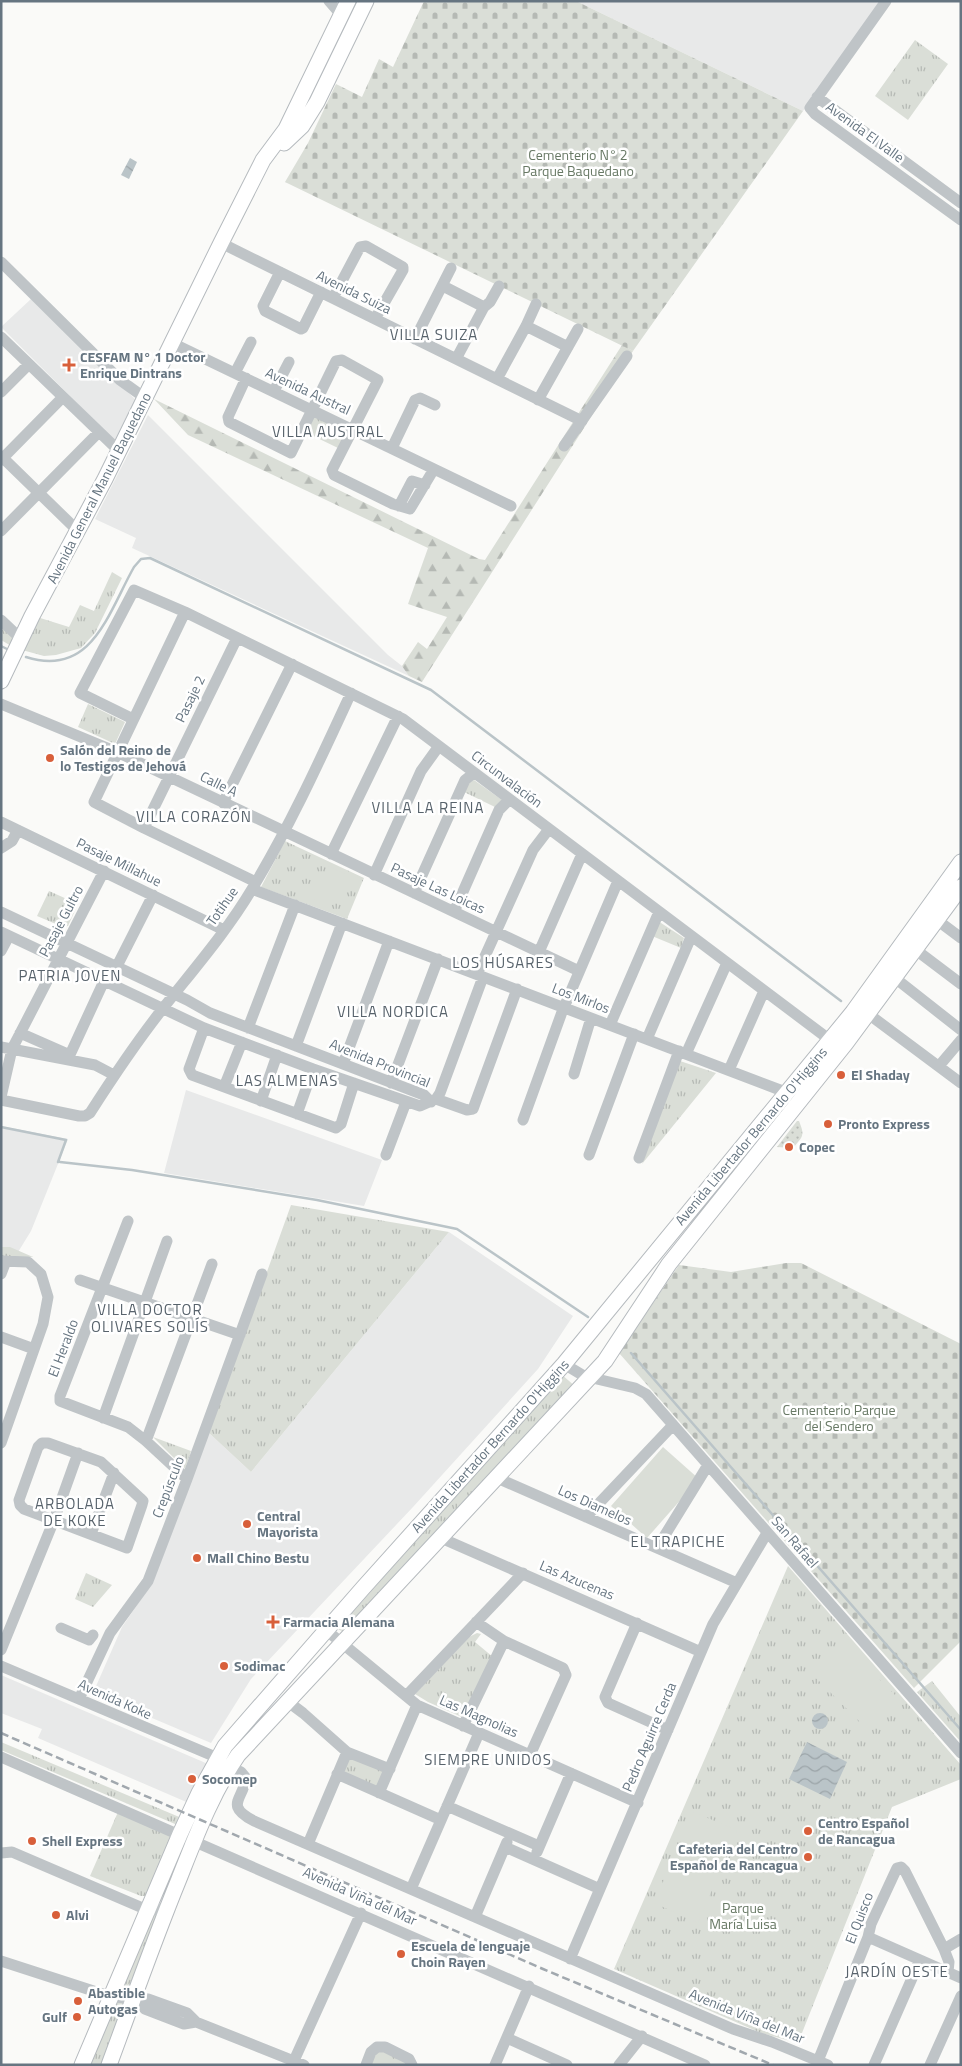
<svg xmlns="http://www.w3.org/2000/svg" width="962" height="2066" viewBox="0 0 962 2066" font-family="'Titillium Web',sans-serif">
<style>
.built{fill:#e8e9e9}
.grass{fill:url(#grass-tufts)}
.forest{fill:url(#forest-firs)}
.cemetery{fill:url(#cemetery-stones)}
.garden{fill:url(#garden-dots)}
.pitch{fill:#daded7}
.water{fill:url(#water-waves)}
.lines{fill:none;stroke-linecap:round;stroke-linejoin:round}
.stream{stroke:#bac4c8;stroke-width:2.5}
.major-casing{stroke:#b5babe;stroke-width:17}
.minor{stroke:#bfc4c7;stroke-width:11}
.major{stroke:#fff;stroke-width:15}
.rail{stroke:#a1a8ae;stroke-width:2.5;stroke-dasharray:8 4;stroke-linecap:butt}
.poi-dot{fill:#d85f3a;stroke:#fff;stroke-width:2}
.labels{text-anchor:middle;stroke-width:5;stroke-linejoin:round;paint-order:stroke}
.street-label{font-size:14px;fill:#667581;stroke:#fff}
.park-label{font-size:14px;fill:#687965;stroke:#fff}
.poi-label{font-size:14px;font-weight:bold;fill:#667581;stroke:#fff;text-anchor:start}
.neighbourhood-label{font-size:15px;letter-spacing:1px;fill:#58636c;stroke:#fff}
</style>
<defs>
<pattern id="grass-tufts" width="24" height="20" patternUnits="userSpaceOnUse" patternTransform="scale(1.25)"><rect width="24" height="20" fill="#daded7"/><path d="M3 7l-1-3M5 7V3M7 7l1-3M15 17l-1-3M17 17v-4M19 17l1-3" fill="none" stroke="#b5b9b4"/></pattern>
<pattern id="forest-firs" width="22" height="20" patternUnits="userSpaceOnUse" patternTransform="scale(1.25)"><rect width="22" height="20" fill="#daded7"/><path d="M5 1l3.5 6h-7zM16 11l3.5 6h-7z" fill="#b5b9b4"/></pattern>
<pattern id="cemetery-stones" width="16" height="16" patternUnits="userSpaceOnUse" patternTransform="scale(1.25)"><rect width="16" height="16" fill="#daded7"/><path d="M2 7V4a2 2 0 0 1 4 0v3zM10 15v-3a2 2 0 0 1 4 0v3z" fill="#b5b9b4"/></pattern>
<pattern id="garden-dots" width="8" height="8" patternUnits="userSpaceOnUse" patternTransform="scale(1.25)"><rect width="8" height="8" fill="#daded7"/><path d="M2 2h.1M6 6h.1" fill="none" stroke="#b5b9b4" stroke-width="1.8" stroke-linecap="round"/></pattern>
<pattern id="water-waves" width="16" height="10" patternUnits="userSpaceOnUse" patternTransform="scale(1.25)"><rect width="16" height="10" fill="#bac4c8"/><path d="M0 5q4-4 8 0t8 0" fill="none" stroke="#9ba4a8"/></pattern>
</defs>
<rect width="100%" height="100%" fill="#fafaf8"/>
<path class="built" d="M576,1H882L803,111Z
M31,299L138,402L117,443L1,327Z
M148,415L388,655L411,673L409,676L132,548L136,538L95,519Z
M186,1090L382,1160L364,1206L164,1173Z
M1,1126L68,1139L31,1231L15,1257H1Z
M449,1232L573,1316L538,1369L413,1507L251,1679L211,1743L93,1693L122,1627L153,1582L209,1433L251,1472Z
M1,1675L208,1764L191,1804L38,1738L42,1729L1,1713Z"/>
<path class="grass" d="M915,40L948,64L908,120L875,96Z
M313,416L346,432L338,448L305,432Z
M112,572L122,578L95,633L81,648L56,655L44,656L22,650L37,617L69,627L80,605L94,611Z
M1,621L18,637L13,647L1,640Z
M88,704L125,722L115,744L78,727Z
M474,780L502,800L495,807L464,792L469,783Z
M285,841L364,878L347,919L261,887Z
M49,891L78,904L68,926L63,927L37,916Z
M658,921L684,938L681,948L652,936Z
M680,1061L716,1073L642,1164Z
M291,1205L449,1232L251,1472L209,1433Z
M1,1247H10L33,1257H1Z
M561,1374L576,1387L346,1633L338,1629Z
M153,1437L191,1451L185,1469Z
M788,1566L961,1765V1779L892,1807L798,2043L761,2033L614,1969Z
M86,1573L112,1585L93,1607L75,1599Z
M477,1633L481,1634L475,1642L493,1657L464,1718L428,1702L415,1694L469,1637Z
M932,1681L961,1717V1742L917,1692Z
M1,1742L184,1819L178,1824H175L1,1750Z
M350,1755L387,1770L379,1788L342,1772Z
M118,1812L169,1833L171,1840L146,1896H141L90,1876Z
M153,1911L161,1912L105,2065H88Z
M384,2049L409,2065H370L376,2052Z"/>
<path class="forest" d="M622,345L633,351L422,682L409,676L402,666L418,642L427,649L447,617L408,604L428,548L188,435L154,399L479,559L485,560Z"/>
<path class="cemetery" d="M424,1H576L803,111L633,351L285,182L308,143L336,84L362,97L379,59L393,67Z
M786,1263H801L961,1344V1641L914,1688L619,1353L679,1265L731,1272Z"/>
<path class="garden" d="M797,1121H799C805,1136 803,1136 793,1148L777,1147Z"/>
<path class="pitch" d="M328,866L345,874L330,909L312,898Z
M663,1447L699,1479L647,1538L611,1506Z
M842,1642L897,1697L866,1728L811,1673Z
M693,1812L737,1830L698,1923L654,1903Z"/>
<path class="water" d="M130,158L137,162L129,179L121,175Z
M812 1721a8 8 0 1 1 16 0a8 8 0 1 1-16 0Z
M807,1742L847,1762L830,1799L789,1779Z"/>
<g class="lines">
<path class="stream" d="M1,646L11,651
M26,657C92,678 108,613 134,567L141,559L150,558L431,690L841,1001
M1,1127L66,1140L58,1162
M60,1162L132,1170L317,1200L457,1229L588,1317
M631,1353L961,1730"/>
<g class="major-casing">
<path id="major" d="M284,143L302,126L317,102L366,1
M1,681L32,616L105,479L221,243L263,160L286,129L348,1
M82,2065L180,1834L199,1793L225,1746L363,1588L564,1364L853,1012L961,862
M109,2065C132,2003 154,1940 179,1879C196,1836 212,1793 238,1755L605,1361L669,1264L846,1043L961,887"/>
</g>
<path class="minor" d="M329,1L342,16
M886,1L810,108L815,114L961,220
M817,97L961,203
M221,243L582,421
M1,262L120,380L145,398
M280,272L263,306L265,311L301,329L303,328L321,292
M443,286L484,307
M333,298L360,247L366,246L403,267V270L375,319
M526,326L568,347
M1,337L119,451
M415,339L451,268
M172,343L511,506
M456,359L484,307L490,302L499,286
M235,373L251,342
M246,378L228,417L229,422L291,453L336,361L342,360L378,380L332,470L334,475L393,504L410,509L434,469
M497,379L526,326L536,304
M274,391L289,362
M1,392L29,364
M538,400L578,329
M564,446L627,356
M392,448L415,400L420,398L435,405
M1,456L78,531
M1,460L63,397
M399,506L412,481L425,485
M1,531L99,432
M185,612L94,802L144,828L256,882
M1,620L21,639
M1,704L117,752L579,971
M133,719L80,693L134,590L185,612L403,719L830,1040
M223,803L292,664
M1,822L224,930
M144,828L237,638
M1,848L12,841L18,830
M331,854L398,716
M374,875L421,771L439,746
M252,889L788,1093
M414,893L465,780L474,773
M1,912L187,1000L210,1013L424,1095L431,1102
M454,912L499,810L509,800
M937,920L961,938
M1,932L204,1028L313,1069L420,1106L436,1099L440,1093L483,977
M916,950L961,984
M1,951L9,936
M539,952L582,854
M117,966L153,895
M477,974L533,850L549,829
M895,978L961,1030
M863,1010L961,1083
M610,1025L659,912
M204,1028L189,1069L192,1075L336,1128L341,1124L354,1083
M248,1028L295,905
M20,1033L70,1055
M647,1039L691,937
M296,1046L342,923
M1,1047L95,1065L114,1075
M686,1054L727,963
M68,1059L104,981
M343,1064L389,941
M939,1066L961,1040
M729,1070L764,991
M574,1074L591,1018
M391,1083L438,959
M224,1087L242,1042
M1,1097L12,1049L104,871
M436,1099L467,1110L473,1109L517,989
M1,1100L79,1116H85L90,1113C113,1077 137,1041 164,1007C194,969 227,931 252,889C290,826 320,760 351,693
M261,1101L277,1055
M297,1114L313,1069
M523,1120L562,1012L618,881
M386,1155L406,1102
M589,1155L634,1034
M639,1158L679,1051
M128,1221L60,1396V1401L128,1427L146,1441L187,1479
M1,1261L28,1262L41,1274L48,1297L43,1324L1,1443
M1,1274L6,1261
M80,1280L240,1335
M1,1337L34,1349
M564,1364L584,1376L635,1388L646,1394L961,1753
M103,1418L167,1241
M146,1441L212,1264
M42,1443H48L101,1462L140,1498L143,1501L142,1505L127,1548L24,1509L20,1505L19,1500L38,1447Z
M497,1478L737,1583
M586,1517L673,1425
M91,1534L114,1473
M441,1538L701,1652
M657,1548L708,1465
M476,1622L504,1641L563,1668L566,1675L530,1755
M637,1623L605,1697L608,1703L668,1730
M61,1628L89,1640L93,1635
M326,1630L417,1705L638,1803
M1,1650L54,1520L78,1453
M1,1666L218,1758
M406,1696L523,1573
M79,1699L110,1633L148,1581L187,1479L262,1274
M287,1701L303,1713L347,1752L390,1769
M463,1726L504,1641
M1,1757L705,2065
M230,1767L241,1772L246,1778C243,1800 224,1805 254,1821L733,2029L772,2042L828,2065
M337,1774L441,1820
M379,1793L417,1705
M447,1806L539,1846
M308,1844L347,1752
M505,1847L600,1889
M537,1852L571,1773
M1,1853L12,1852L145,1909L166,1910
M411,1889L479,1733
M475,1917L507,1842
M868,1937L961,1978
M944,1949L961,1939
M570,1959L713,1624L767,1533
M1,1961L112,1997L148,1999L187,2013L196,2022L304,2065
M134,1998L145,2009L184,2024L196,2022
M507,2038L567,2065
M818,2061L868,1937L871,1924L897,1868L901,1867L905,1871L944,1949L949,1962L948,1972
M292,2065L361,1913
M366,2065L371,2052L377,2047H385L409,2059L412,2065
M495,2065L529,1986
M619,2065L642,2036
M874,2065L920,1960
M930,2065L961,1996"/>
<use href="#major" class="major"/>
<path class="rail" d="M1,1733L543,1969L773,2065"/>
</g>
<g class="poi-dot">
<path d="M66.5 357.5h5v5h5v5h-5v5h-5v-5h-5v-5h5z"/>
<circle cx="50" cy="758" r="5"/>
<circle cx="841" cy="1075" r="5"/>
<circle cx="828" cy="1124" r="5"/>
<circle cx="789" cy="1147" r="5"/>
<circle cx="247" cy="1524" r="5"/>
<circle cx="197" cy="1558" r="5"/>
<path d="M270.5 1614.5h5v5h5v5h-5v5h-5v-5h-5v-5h5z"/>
<circle cx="224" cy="1666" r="5"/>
<circle cx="192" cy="1779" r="5"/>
<circle cx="808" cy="1831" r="5"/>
<circle cx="32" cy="1841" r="5"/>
<circle cx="808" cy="1857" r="5"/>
<circle cx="56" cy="1915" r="5"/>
<circle cx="401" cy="1954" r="5"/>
<circle cx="78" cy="2001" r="5"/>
<circle cx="77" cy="2017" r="5"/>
</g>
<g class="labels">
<g class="street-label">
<text transform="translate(865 132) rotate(36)" y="5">Avenida El Valle</text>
<text transform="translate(354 292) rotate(26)" y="5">Avenida Suiza</text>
<text transform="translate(308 391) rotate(25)" y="5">Avenida Austral</text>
<text transform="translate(99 488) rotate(-63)" y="5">Avenida General Manuel Baquedano</text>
<text transform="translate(190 699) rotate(-64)" y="5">Pasaje 2</text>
<text transform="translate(507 779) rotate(37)" y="5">Circunvalación</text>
<text transform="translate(219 784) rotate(26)" y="5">Calle A</text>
<text transform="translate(119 862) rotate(26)" y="5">Pasaje Millahue</text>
<text transform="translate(438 888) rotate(25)" y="5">Pasaje Las Loicas</text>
<text transform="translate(222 906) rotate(-55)" y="5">Totihue</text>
<text transform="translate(61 921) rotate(-62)" y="5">Pasaje Gultro</text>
<text transform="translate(581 998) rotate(21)" y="5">Los Mirlos</text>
<text transform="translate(380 1063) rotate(22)" y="5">Avenida Provincial</text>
<text transform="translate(751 1136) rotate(-50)" y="5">Avenida Libertador Bernardo O'Higgins</text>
<text transform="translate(63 1348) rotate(-69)" y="5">El Heraldo</text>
<text transform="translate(490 1446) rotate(-48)" y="5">Avenida Libertador Bernardo O'Higgins</text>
<text transform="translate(168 1487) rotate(-69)" y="5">Crepúsculo</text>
<text transform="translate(595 1505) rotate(24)" y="5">Los Diamelos</text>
<text transform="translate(795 1542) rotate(49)" y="5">San Rafael</text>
<text transform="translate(577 1580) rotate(23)" y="5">Las Azucenas</text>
<text transform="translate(115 1699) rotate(24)" y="5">Avenida Koke</text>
<text transform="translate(479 1716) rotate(24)" y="5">Las Magnolias</text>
<text transform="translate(649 1737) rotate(-67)" y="5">Pedro Aguirre Cerda</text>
<text transform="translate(360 1896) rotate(24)" y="5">Avenida Viña del Mar</text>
<text transform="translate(859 1918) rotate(-69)" y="5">El Quisco</text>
<text transform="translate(747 2016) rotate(22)" y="5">Avenida Viña del Mar</text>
</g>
<g class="park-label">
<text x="578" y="160">Cementerio N° 2<tspan x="578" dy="16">Parque Baquedano</tspan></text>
<text x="839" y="1415">Cementerio Parque<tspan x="839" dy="16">del Sendero</tspan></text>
<text x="743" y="1913">Parque<tspan x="743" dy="16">María Luisa</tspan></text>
</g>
<g class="poi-label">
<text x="80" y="362">CESFAM N° 1 Doctor<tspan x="80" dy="16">Enrique Dintrans</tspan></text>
<text x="60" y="755">Salón del Reino de<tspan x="60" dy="16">lo Testigos de Jehová</tspan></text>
<text x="851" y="1080">El Shaday</text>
<text x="838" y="1129">Pronto Express</text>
<text x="799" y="1152">Copec</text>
<text x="257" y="1521">Central<tspan x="257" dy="16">Mayorista</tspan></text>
<text x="207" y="1563">Mall Chino Bestu</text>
<text x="283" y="1627">Farmacia Alemana</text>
<text x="234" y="1671">Sodimac</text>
<text x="202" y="1784">Socomep</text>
<text x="818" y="1828">Centro Español<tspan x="818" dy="16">de Rancagua</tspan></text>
<text x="42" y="1846">Shell Express</text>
<text x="798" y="1854" text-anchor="end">Cafeteria del Centro<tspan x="798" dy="16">Español de Rancagua</tspan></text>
<text x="66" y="1920">Alvi</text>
<text x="411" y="1951">Escuela de lenguaje<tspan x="411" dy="16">Choin Rayen</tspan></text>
<text x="88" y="1998">Abastible<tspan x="88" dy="16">Autogas</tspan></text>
<text x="67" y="2022" text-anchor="end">Gulf</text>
</g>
<g class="neighbourhood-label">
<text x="434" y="340">VILLA SUIZA</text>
<text x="328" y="437">VILLA AUSTRAL</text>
<text x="428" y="813">VILLA LA REINA</text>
<text x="194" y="822">VILLA CORAZÓN</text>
<text x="503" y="968">LOS HÚSARES</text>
<text x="70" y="981">PATRIA JOVEN</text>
<text x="393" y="1017">VILLA NORDICA</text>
<text x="287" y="1086">LAS ALMENAS</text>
<text x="150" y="1315">VILLA DOCTOR<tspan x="150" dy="17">OLIVARES SOLÍS</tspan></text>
<text x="75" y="1509">ARBOLADA<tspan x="75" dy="17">DE KOKE</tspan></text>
<text x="678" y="1547">EL TRAPICHE</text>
<text x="488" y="1765">SIEMPRE UNIDOS</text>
<text x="897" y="1977">JARDÍN OESTE</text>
</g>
</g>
<rect width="962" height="2066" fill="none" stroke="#667581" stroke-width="5"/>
</svg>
